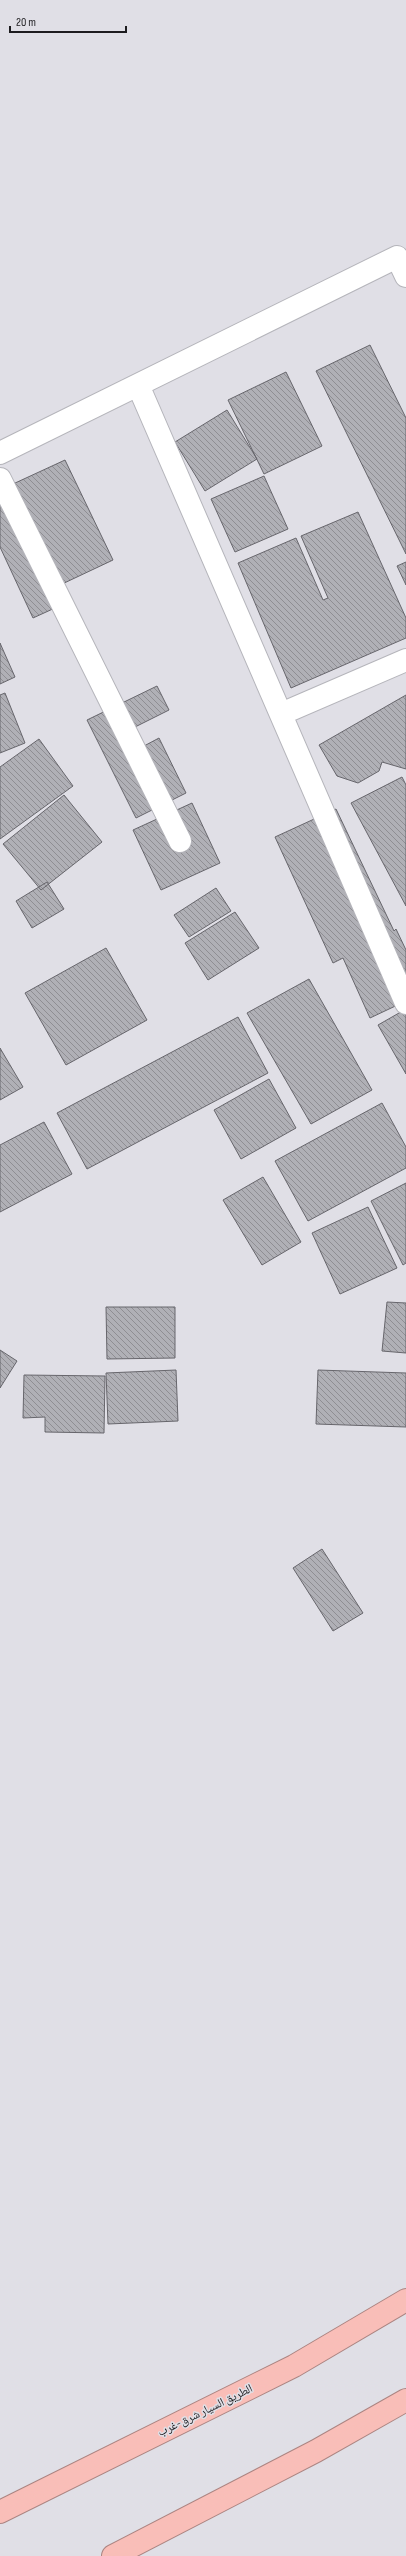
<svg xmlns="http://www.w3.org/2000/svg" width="406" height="2556" viewBox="0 0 406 2556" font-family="'Sofia Sans Condensed','Noto Naskh Arabic',sans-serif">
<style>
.building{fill:url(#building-back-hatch);stroke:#67666c}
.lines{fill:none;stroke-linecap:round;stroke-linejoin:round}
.street-casing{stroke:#b5b5bb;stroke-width:24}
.highway-casing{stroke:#ac8582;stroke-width:24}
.street{stroke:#fff;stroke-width:22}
.highway{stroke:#f9beb8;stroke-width:22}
.labels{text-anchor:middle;stroke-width:3;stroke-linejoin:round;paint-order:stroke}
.street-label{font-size:12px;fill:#1d1c1f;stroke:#e0dfe6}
</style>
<defs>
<pattern id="building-back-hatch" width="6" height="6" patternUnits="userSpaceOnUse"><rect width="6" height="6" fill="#b0b0b6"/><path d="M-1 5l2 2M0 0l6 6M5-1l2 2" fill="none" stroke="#8f8e93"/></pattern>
</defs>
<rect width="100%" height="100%" fill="#e0dfe6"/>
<path class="building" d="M370,345L406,418V554L316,371Z
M286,372L322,446L264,474L228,400Z
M227,410L257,459L205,491L175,442Z
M65,460L113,560L60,585L68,602L33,618L0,547V490Z
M264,476L288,529L235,552L211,499Z
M358,512L406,618V638L291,688L238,563L296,538L323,600L328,598L301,536Z
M406,562V585L397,566Z
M0,643L15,677L0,684Z
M157,686L169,710L135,727L144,746L159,738L186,793L136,818L87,720Z
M5,693L25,743L0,753V695Z
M406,695V769L382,762L379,771L358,783L337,776L319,745Z
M39,739L73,786L0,839V767Z
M402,777L406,785V906L351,803Z
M64,795L102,842L41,890L3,844Z
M192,803L220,863L161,890L133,830Z
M336,809L394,931L396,929L406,950V1001L370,1018L343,958L333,963L275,837Z
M47,882L64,909L32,928L16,901Z
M216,888L231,911L189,937L174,915Z
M235,912L259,948L208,980L185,943Z
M106,948L147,1020L66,1065L25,993Z
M309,979L372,1090L311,1124L247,1013Z
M406,1009V1074L378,1025Z
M238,1017L268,1073L87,1169L57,1113Z
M0,1048L23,1087L0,1100Z
M269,1079L296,1128L241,1159L214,1110Z
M382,1103L406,1147V1168L308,1221L275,1161Z
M44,1122L72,1174L0,1212V1145Z
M263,1177L301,1242L262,1265L223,1200Z
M406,1183V1263L403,1265L371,1201Z
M368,1207L397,1268L340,1294L312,1233Z
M387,1302L406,1303V1353L382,1351Z
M106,1307H175V1358L107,1359Z
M0,1350L17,1361L0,1388Z
M176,1370L178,1421L108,1424L106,1373Z
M318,1370L406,1373V1427L316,1424Z
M24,1375L105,1376L104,1433L45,1432V1417L23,1418Z
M322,1549L363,1613L333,1631L293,1568Z"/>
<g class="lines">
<g class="street-casing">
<path id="street" d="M138,385L406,1003
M0,453L397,257L406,276
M0,479L180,841
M281,714L406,660"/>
</g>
<g class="highway-casing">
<path id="highway" d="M0,2512L294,2366L406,2300
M113,2556L316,2451L406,2400"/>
</g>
<use href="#street" class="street"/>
<use href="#highway" class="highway"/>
</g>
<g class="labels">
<g class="street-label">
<text transform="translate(205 2410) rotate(-26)" y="4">الطريق السيار شرق-غرب</text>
</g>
</g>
<path d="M10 26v6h116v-6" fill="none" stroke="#1d1c1f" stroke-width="2"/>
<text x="16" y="26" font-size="12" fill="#1d1c1f" stroke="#e0dfe6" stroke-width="3" paint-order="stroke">20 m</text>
</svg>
